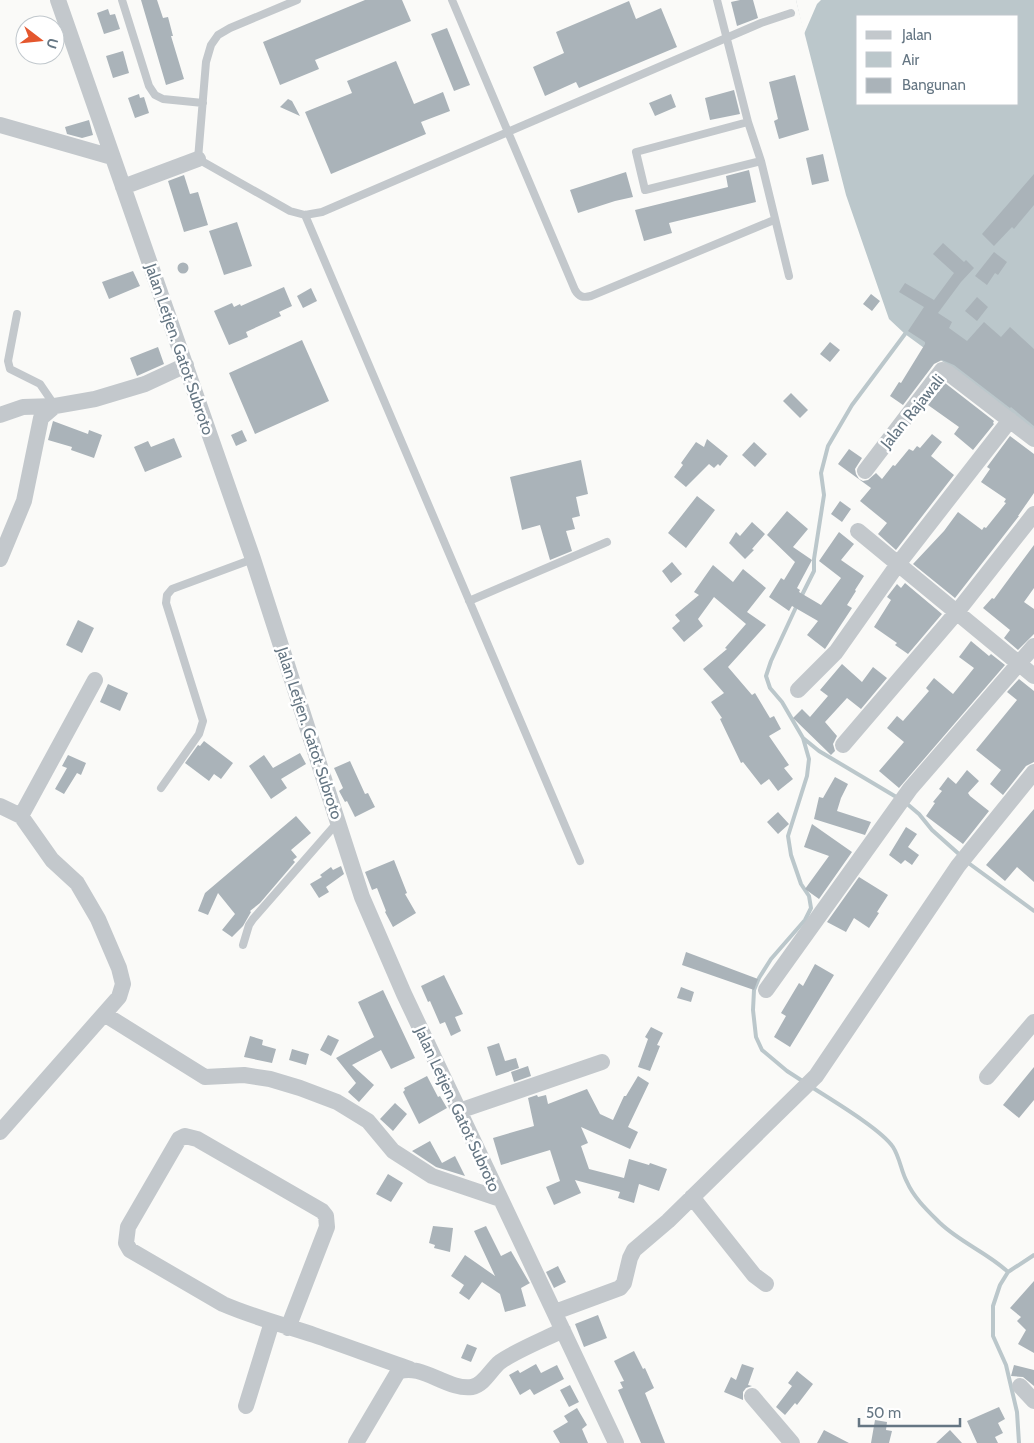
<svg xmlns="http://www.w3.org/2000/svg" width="1034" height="1443" viewBox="0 0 1034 1443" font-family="Cabin,sans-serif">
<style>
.water{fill:#bbc7cb;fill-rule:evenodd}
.pier{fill:#fafaf8}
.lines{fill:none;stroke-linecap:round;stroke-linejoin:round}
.stream{stroke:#bbc7cb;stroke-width:4}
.building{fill:#aab3b9}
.lane{stroke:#c3c8cc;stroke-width:8}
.street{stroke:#c3c8cc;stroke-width:16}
.labels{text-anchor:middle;stroke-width:5;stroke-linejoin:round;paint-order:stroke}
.street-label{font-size:16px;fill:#657683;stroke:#fff}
</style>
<rect width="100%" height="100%" fill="#fafaf8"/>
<path class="water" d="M796,0H1034V432L980,389L905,334L889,319L846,195ZM858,16H1018V104H858Z"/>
<path class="pier" d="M796,0H821L817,4L804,34Z"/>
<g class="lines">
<path class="stream" d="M801,597L814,571V559L824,495L821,473L828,446L852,405L905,334
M797,605L771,661L766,676L770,688L782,702L803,738L819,751L898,798
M803,738L809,759L807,776L788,836L791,855L801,884L809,896L811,908L805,920L771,959L759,978L754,990L753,1010L756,1037L762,1050L787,1071L804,1082
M906,803L919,814L932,830L960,855
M967,862L1034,911
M810,1086C830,1099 881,1129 893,1147C900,1158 901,1171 907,1182C914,1198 928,1211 940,1223C961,1243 988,1253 1008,1272
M1019,1443L1017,1412L1006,1365L993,1336V1306L1000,1285L1008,1272L1034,1255"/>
</g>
<path class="building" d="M141,0H157L163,18L168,17L173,36H171L184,79L166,85Z
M365,0H402L411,21L315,60L319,69L280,85L263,42Z
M740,0H753L758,18L737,26L731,2Z
M629,1L636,19L661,8L677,47L579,88L576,82L545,96L533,67L564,53L556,32Z
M108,9L110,15L115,14L120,29L104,34L97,13Z
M447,28L470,85L454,91L431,34Z
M123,51L129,73L113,78L106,56Z
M396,61L414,104L443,92L450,111L421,122L426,134L331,174L305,112L352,93L347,81Z
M795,75L809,130L779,139L774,121L778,119L769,82Z
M734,90L740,114L710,120L705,98Z
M139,94L140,98L144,97L149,113L135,118L128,98Z
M671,94L676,107L655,116L649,103Z
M288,99L292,101L300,116L280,107Z
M89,120L93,135L82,138L67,134L65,127Z
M823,154L829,181L812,185L806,158Z
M749,170L756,202L669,223L672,233L644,241L635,210L728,187L726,176Z
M626,172L633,197L615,201L578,213L570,190Z
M1034,174V205L1014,229L1012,227L994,246L982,234Z
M184,175L190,194L198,192L208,225L184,232L168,181Z
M237,222L252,266L224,275L209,231Z
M943,243L964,262L966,260L974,268L961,282L938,313L952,322L949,328L967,341L984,322L1001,337L1010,327L1034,349V426L1011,407L1010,408L954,365L942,360L934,364L903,405L890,396L899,382L901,383L925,344V342L908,331L924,307L899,292L905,283L934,300L954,273L933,254Z
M994,252L1007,262L998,275L995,273L987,285L975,276Z
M177.5 268a5.5 5.5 0 1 1 11 0a5.5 5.5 0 1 1-11 0Z
M133,271L140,286L109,299L102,282Z
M284,287L292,306L279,312L281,316L246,332L248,337L229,345L214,311L232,303L234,307L240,304L241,306Z
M311,288L317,301L303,308L297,296Z
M871,294L880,301L872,311L863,304Z
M977,297L988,307L977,321L965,311Z
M302,340L329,401L255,434L229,373Z
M830,342L840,350L830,362L820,354Z
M158,347L164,364L137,376L130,358Z
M945,383L994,421L993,423L994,424L973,450L954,434L959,427L928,405Z
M791,393L808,410L800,418L783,401Z
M53,421L88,434L89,430L102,435L94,458L71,450L72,447L48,440Z
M242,430L247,441L236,446L231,435Z
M932,434L942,442L931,456L954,475L896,550L878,534L887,523L860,501L871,488L838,464L849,449L862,458L855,469L856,474L859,479L863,481L868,480L876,473L882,479L893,465L895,466L909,449L913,451L917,446L920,448Z
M1010,436L1034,454V493L1018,516H1019L955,598L913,564L944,531L958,512L982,530L984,527L986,528L1006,503L1004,502L1006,499L981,482L990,469L987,467Z
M174,438L182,457L145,472L134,447L148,441L151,447Z
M707,439L728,456L720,466L718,464L714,468L709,464L686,487L674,477L683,465L681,463L696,442L704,447Z
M754,442L767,454L755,467L742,455Z
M581,460L588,494L576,497L580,516L572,518L575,529L566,531L572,551L550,560L540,525L522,530L510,477Z
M697,496L715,510L686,548L668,533Z
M840,501L851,509L842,522L831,514Z
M787,511L808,529L793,547L812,560L797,588L800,590L799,592L821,605L841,578L819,561L839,532L854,544L841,560L864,576L855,590L856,591L847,605L852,608L825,649L807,635L818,621L792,606L789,611L769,597L781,578L784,580L795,562L767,535Z
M752,522L765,534L752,549L754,550L745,559L729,543L736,532L740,536Z
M1034,545V588L1024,602L1034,609V634L1018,650L1004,638L1010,630L983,608L992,598L994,599Z
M672,562L682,574L671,583L662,571Z
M713,565L733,582L743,569L766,588L747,612L766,625L728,667L752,695L755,693L770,718L774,716L781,729L769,736L789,765L784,768L793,779L778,791L769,779L761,785L743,762L741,763L720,719L722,718L711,702L724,693L703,669L727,649L725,648L746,624L714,597L698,619L703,626L684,642L672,628L680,621L675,615L699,595L694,592Z
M905,583L942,614L908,654L895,645L897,643L874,627L891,600L887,597L897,584L901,588Z
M78,620L94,628L82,653L66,645Z
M971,641L989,656L991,654L1005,665L899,788L879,771L904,742L887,728L897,716L903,721L929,691L926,688L934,678L953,694L974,668L959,657Z
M842,664L862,682L873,667L887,678L861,709L847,698L825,722L837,736L833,744L835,751L831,755L793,718L802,709L810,717L828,696L820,690Z
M1019,679L1034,691V762L1026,766L1003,795L990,784L1001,770L976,750L1017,700L1007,692Z
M108,684L128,693L120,711L100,702Z
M204,741L233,763L221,779L214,774L209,781L185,763L198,745L200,746Z
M300,753L306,764L281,779L287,788L271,799L249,766L264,755L273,768Z
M68,755L86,763L81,775L77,773L64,794L55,789L67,768L62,766Z
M350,761L365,794L368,793L375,807L355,817L347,801L345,802L339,791L343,788L334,768Z
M967,770L979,781L968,793L970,796L989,811L963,844L926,816L935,803L933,802L942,791L939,789L948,777L956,784Z
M835,777L848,784L841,798L837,811L871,822L865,835L814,819L819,797L823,798Z
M1034,809V882L1017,867L1005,881L986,865Z
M778,812L789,824L778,834L767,822Z
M296,816L311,833L291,850L297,857L293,860L295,862L260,903L250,911L251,912L243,926L232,937L222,930L235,914L218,893L208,915L198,911L205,893Z
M812,824L852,852L819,899L805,889L829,856L804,847Z
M906,827L917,834L908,847L919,855L912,865L905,860L901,864L889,855Z
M394,860L407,893L405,894L416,913L393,927L385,912L386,911L377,888L372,890L365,872Z
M341,866L344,874L326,887L329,892L319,898L310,884L322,877L320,875L331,867L333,870Z
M859,877L888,895L877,912L879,913L869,928L854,918L846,932L827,922Z
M686,952L758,979L754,990L682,965Z
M815,964L834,975L790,1047L774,1037L786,1016L781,1013L799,983L803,986Z
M444,975L463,1014L455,1017L461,1031L451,1036L445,1022L440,1024L430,1001L428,1002L421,986Z
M681,987L694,992L691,1002L677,998Z
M383,990L415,1058L391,1069L381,1050L352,1065L374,1085L359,1102L348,1092L356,1083L336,1058L374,1037L358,1002Z
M651,1027L663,1033L657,1045L660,1046L650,1071L638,1067L648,1039L645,1037Z
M328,1035L339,1040L331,1056L320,1050Z
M250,1036L263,1040L262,1045L276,1049L272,1063L244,1057Z
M499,1043L505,1061L516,1058L519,1068L496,1076L487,1047Z
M292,1049L309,1054L306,1065L289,1060Z
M528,1066L531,1076L514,1082L511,1072Z
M1034,1067V1100L1019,1118L1003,1105Z
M427,1076L438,1097L440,1096L447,1108L419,1124L403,1092L405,1090L404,1088Z
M638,1076L649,1083L628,1127L638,1132L630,1149L581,1127L588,1143L581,1146L589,1169L624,1178L629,1159L649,1165L650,1163L667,1169L659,1191L639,1184L634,1203L618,1198L620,1192L575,1180L581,1193L554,1205L546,1187L560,1181L550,1150L501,1165L493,1138L534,1126L528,1098L537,1095L538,1097L546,1095L548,1104L587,1089L600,1114L613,1120L624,1096H626Z
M395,1103L407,1114L393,1131L380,1119Z
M430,1141L442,1163L455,1156L465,1176L436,1167L412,1151Z
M388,1174L403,1183L391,1202L376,1194Z
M433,1226L453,1228L450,1252L434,1248L435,1245L429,1243Z
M486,1226L501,1256L511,1251L529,1282L530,1283L521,1288L526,1306L505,1312L500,1294L482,1282L469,1300L459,1293L464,1285L451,1276L465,1255L495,1276L474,1231Z
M558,1266L566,1282L554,1288L546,1272Z
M1034,1281V1353L1018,1344L1026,1330L1017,1321L1021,1317L1010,1308Z
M598,1315L607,1338L584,1347L575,1324Z
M467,1344L477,1348L471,1362L461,1358Z
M634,1351L643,1369L645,1368L654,1388L645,1393L665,1443H641L618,1390L623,1388L620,1382L624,1381L614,1361Z
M536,1364L541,1373L557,1365L564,1379L534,1395L530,1389L520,1395L509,1375L518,1370L520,1373Z
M742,1364L754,1368L748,1385L752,1386L746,1388L743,1392V1400L724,1392L731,1377L736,1380Z
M1014,1365L1034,1370V1386L1023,1377L1011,1376Z
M797,1371L813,1384L797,1405L795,1403L785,1415L776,1407L792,1386L788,1383Z
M570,1385L579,1402L569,1407L560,1390Z
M999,1407L1005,1419L998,1423L1003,1433L995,1437L998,1443H977L967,1421Z
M577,1408L587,1425L582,1429L588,1443H560L553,1431L568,1422L564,1416Z
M875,1420L887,1422L886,1430L892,1431L889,1443H871Z
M824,1430L849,1443H817Z
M950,1430L962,1443H936Z"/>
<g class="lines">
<path class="lane" d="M122,0L149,86L155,95L163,99L203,103
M297,0L230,28L218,35L211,45L206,62L198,159L290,211L305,215L322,212L761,23L791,13
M452,0L575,290C579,297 583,298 591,296L774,220
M717,0L748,122L761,161L789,276
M748,122L636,152L645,190L761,161
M305,215L580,861
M17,314L8,361L10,369L40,384L55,406
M469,601L607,542
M161,788L199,734L203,721L166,603L167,595L172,589L253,559
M243,945L249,925L253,919L337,823"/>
<path class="street" d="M58,0L253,559L362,897L404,994L616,1443
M0,125L112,157
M123,187L198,159
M0,415L23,407L55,406
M865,471L942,370L948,373L1034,439
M858,531L1034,676
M0,559L24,501L41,418L55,406L95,399L145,384L186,365
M798,690L836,652L898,564L1010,420
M843,745L957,612L1034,514
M0,806L21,816L52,860L77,883L98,919L119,968L123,984L119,997L0,1132
M21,816L95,680
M766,990L910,789L1034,646
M104,1014L205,1077L244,1075L270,1079L300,1088L337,1102L368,1121L393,1151L432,1176L500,1199
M987,1077L1034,1022
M459,1111L602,1062
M692,1197L754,1275L766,1284
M555,1312L620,1288L624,1283L630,1258L634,1250L668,1221L816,1076L958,866L1034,772
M288,1328L327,1227L326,1216L322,1211L197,1139L185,1136L179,1139L128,1227L126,1243L130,1250L223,1304C253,1317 284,1325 314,1335C346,1346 378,1358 410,1369
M1020,1386L1034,1401
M752,1396L792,1443
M246,1406L272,1322
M356,1443L398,1372C421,1362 448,1391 472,1387C484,1385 491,1369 500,1362C515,1351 545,1339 563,1330"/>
</g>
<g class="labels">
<g class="street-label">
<text transform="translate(180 349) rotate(71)" y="6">Jalan Letjen. Gatot Subroto</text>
<text transform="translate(912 411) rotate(-51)" y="6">Jalan Rajawali</text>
<text transform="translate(310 733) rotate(72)" y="6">Jalan Letjen. Gatot Subroto</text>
<text transform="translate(458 1109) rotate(65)" y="6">Jalan Letjen. Gatot Subroto</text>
</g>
</g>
<rect x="856" y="15" width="162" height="90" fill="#ffffff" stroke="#c1c8cd"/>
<rect x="866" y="31" width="25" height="8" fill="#c3c8cc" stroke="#c1c8cd"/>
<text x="902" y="40" font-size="15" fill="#657683">Jalan</text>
<rect x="866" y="52" width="25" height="15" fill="#bbc7cb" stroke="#c1c8cd"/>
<text x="902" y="65" font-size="15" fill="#657683">Air</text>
<rect x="866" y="78" width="25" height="15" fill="#aab3b9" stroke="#c1c8cd"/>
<text x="902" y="90" font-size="15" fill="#657683">Bangunan</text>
<g transform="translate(40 40) rotate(106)"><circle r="24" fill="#ffffff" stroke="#c1c8cd"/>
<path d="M0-4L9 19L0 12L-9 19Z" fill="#e4572e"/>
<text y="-8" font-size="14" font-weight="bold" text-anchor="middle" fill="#657683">U</text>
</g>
<path d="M859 1418v8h101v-8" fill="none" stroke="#657683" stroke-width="2.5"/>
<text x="866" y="1418" font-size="15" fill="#657683" stroke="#ffffff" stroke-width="4" paint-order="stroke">50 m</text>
</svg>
